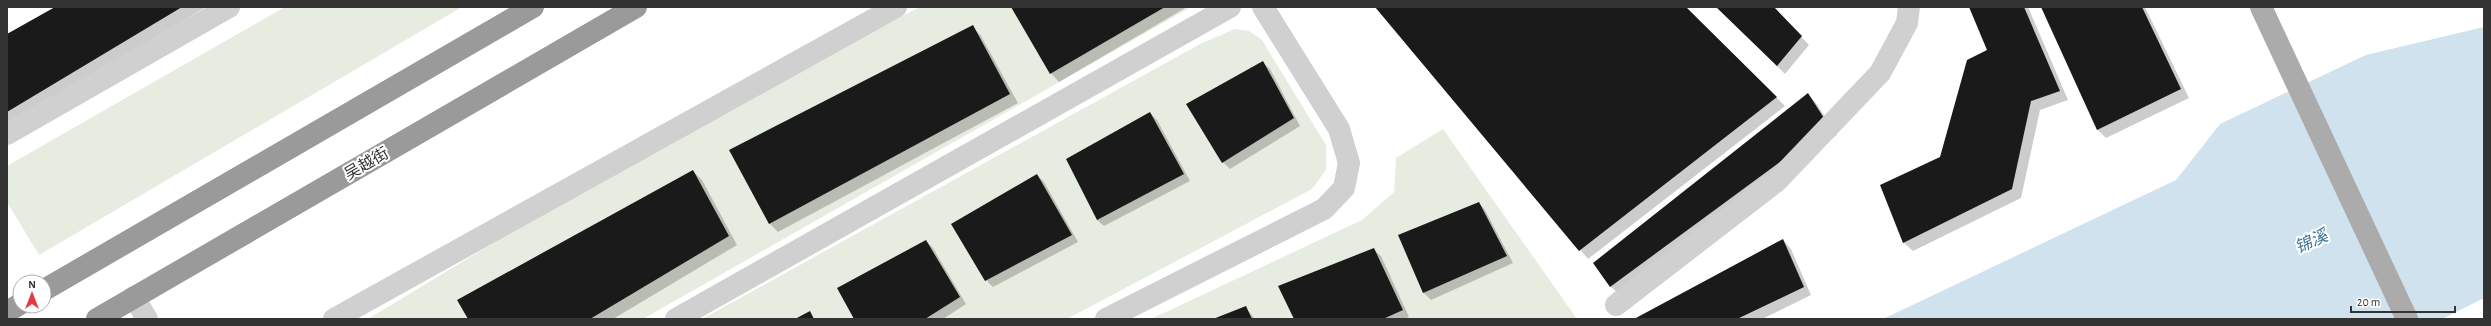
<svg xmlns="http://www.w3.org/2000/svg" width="2491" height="326" viewBox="0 0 2491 326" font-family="'Alegreya Sans','Noto Sans SC',sans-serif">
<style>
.green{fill:#e6ecdf}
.water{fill:#cfe2ee}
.shadow{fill:#0003}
.building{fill:#1a1a1a}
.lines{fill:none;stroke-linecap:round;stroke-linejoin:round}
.minor{stroke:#d0d0d0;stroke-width:22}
.major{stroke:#ababab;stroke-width:22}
.highway{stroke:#9a9a9a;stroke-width:22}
.labels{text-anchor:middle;stroke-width:4;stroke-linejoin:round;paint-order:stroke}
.street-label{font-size:16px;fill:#333;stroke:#fff}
.water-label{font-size:17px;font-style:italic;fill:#3f7597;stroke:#fff}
</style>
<rect width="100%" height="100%" fill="#fff"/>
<path class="green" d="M285,7H462L39,255L7,202V166Z
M920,7H1191L643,319H368L523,225L770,84Z
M1235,29L1249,31L1262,40L1326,145V170L1312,189L1067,319H702L1202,43Z
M1443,129L1577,319H1151L1362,220L1394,192L1396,158Z"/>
<path class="water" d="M2484,27V298L2442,319H1883L2176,180L2220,124L2366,55Z"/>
<path class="shadow" d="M57,7H206L7,127V36Z
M1012,7H1187L1059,82L1051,73Z
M1376,7H1685L1785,106L1588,259Z
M1717,7H1773L1809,45L1785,74Z
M1970,7H2028L2068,100L2040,110L2021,198L1913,251L1904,243L1881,186L1941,157L1989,50Z
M2042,7H2145L2189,98L2106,138L2097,129Z
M973,27L981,36L1018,103L778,232L769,223Z
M1263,63L1270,69L1300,126L1230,169L1223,162Z
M1808,94L1816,103L1837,135L1619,294L1610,286Z
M1150,113L1157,120L1190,181L1104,226L1097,220Z
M693,171L702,180L737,245L613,319H469Z
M1037,175L1044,182L1078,242L993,287L986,280Z
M1479,203L1485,210L1513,263L1431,300L1424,293L1399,235Z
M1783,240L1791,249L1811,295L1762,319H1636Z
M926,241L933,248L966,304L943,319H855Z
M1374,250L1381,256L1409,317L1404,319H1295Z
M1245,307L1255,319H1215Z"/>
<path class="building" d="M55,7H182L7,112V34Z
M1011,7H1165L1050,74Z
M1375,7H1686L1777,97L1579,251Z
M1716,7H1774L1802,36L1777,66Z
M1969,7H2024L2060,91L2031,101L2012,189L1903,243L1880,185L1940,157L1967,60L1987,50Z
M2041,7H2142L2181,89L2097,130Z
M973,25L1010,94L769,224L729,150Z
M1263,61L1294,118L1222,163L1186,104Z
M1808,93L1829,126L1610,287L1593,263Z
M1150,112L1184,174L1097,220L1066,159Z
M693,170L729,236L590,319H468L457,300Z
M1037,174L1072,235L985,281L951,224Z
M1479,202L1507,256L1423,293L1398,235Z
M1783,239L1804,287L1737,319H1634Z
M926,240L960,297L925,319H854L837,288Z
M1374,248L1403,310L1383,319H1294L1278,286Z
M1246,306L1252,319H1213Z
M810,311L814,319H795Z"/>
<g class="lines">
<path class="minor" d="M7,134L229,7
M134,297L147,319
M1616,305L1777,181L1880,73L1907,23L1909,7
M334,319L896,7
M676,319L1230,7
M1106,319L1324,209L1344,188L1349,163L1339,129L1263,7"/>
<path class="major" d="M2261,7L2407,319"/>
<path class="highway" d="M44,290L533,7
M7,312L20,304
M97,319L636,7"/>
</g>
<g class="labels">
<g class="street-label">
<text transform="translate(366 163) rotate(-30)" y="6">吴越街</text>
</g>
<g class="water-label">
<text transform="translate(2311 241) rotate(-24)" y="6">锦溪</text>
</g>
</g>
<rect width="2491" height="326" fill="none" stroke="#333333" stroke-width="16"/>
<g transform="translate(32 294)"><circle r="19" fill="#ffffff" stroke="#adadad"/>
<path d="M0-3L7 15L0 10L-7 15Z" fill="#e63946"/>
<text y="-6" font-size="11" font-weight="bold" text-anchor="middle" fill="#333333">N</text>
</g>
<path d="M2351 306v6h104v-6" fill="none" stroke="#333333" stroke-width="2"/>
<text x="2357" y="306" font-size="12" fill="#333333" stroke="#ffffff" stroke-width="3" paint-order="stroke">20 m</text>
</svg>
